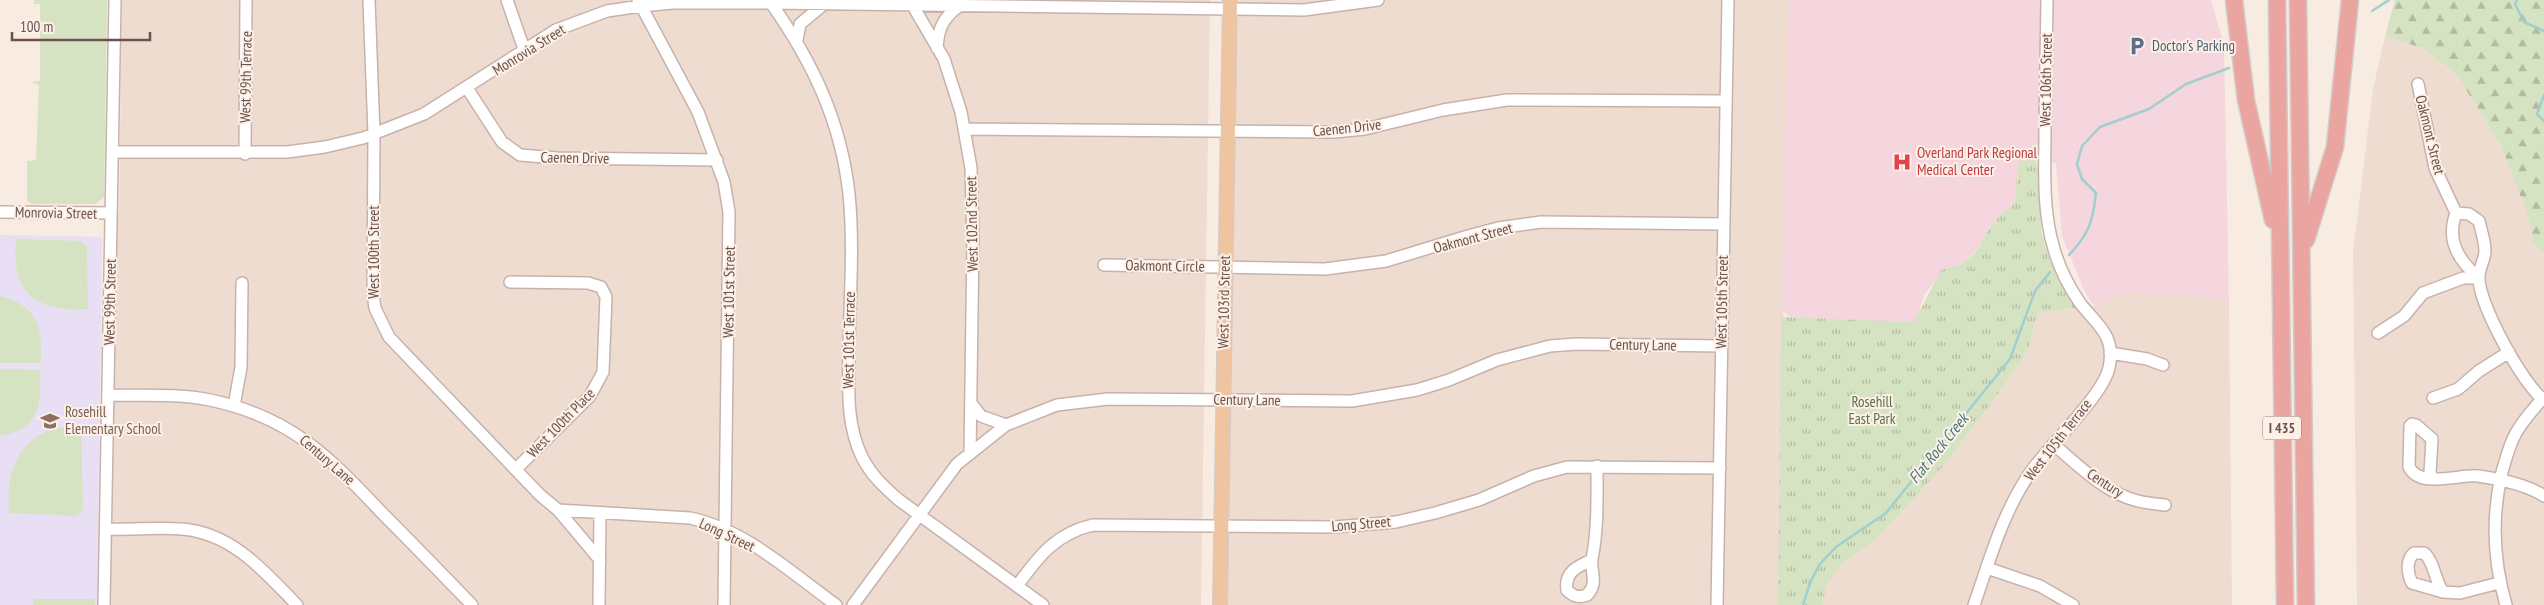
<svg xmlns="http://www.w3.org/2000/svg" width="2544" height="605" viewBox="0 0 2544 605" font-family="'PT Sans Narrow',sans-serif">
<style>
.residential{fill:#efdcd1}
.education{fill:#e8dff4}
.medical{fill:#f5d6df}
.green{fill:#d6e3c2}
.forest{fill:url(#forest-firs)}
.park{fill:url(#park-tufts)}
.lines{fill:none;stroke-linecap:round;stroke-linejoin:round}
.stream{stroke:#a1cfce;stroke-width:2.5}
.minor-casing{stroke:#c7b2ab;stroke-width:14}
.major-casing{stroke:#d3cbc9;stroke-width:16}
.highway-casing{stroke:#d3cbc9;stroke-width:19}
.minor{stroke:#fff;stroke-width:11}
.major{stroke:#efc4a1;stroke-width:14}
.highway{stroke:#eba5a0;stroke-width:16}
.labels{text-anchor:middle;stroke-width:4;stroke-linejoin:round;paint-order:stroke}
.shield{fill:#fcf0e7;stroke:#97817a;stroke-width:1}
.shield-label{font-size:14px;font-weight:bold;fill:#6c514c}
.service-label{font-size:15px;fill:#4e5e75;stroke:#fcf0e7;text-anchor:start}
.street-label{font-size:15px;fill:#6c514c;stroke:#fcf0e7}
.health-label{font-size:15px;fill:#be3a42;stroke:#fcf0e7;text-anchor:start}
.park-label{font-size:15px;fill:#5b7046;stroke:#fcf0e7}
.education-label{font-size:15px;fill:#785e54;stroke:#fcf0e7;text-anchor:start}
.water-label{font-size:16px;font-style:italic;fill:#467776;stroke:#fcf0e7}
</style>
<defs>
<pattern id="forest-firs" width="22" height="20" patternUnits="userSpaceOnUse" patternTransform="scale(1.25)"><rect width="22" height="20" fill="#d6e3c2"/><path d="M5 1l3.5 6h-7zM16 11l3.5 6h-7z" fill="#b2baa0"/></pattern>
<pattern id="park-tufts" width="24" height="20" patternUnits="userSpaceOnUse" patternTransform="scale(1.25)"><rect width="24" height="20" fill="#d6e3c2"/><path d="M3 7l-1-3M5 7V3M7 7l1-3M15 17l-1-3M17 17v-4M19 17l1-3" fill="none" stroke="#b2baa0"/></pattern>
</defs>
<rect width="100%" height="100%" fill="#f8ebe2"/>
<path class="residential" d="M122,0H1210L1201,605H104L111,213H119Z
M1239,0H1789L1778,605H1227L1236,72Z
M2385,36L2422,48L2457,75L2501,146L2530,221L2533,243L2544,254V605H2357L2353,252L2373,89Z
M2125,292L2175,294L2229,300L2232,605H1823L1825,589L1839,566L1874,541L1900,514L1944,465L1986,411L2028,351L2038,313L2094,306Z"/>
<path class="education" d="M0,235L102,237L97,605H0Z"/>
<path class="medical" d="M1789,0H2211L2224,45L2229,300L2175,294L2125,292L2094,306L2084,290L2062,236L2056,163L2027,159V161H2019L2014,204L1988,230L1976,251L1960,265L1948,268L1939,276L1924,295L1915,324L1799,319L1788,316L1782,309Z"/>
<path class="green" d="M34,0H107L104,197L95,204H32L27,201V161L36,160L39,85L31,82L40,81V4H34Z
M16,239L80,241L87,246L88,309C35,311 11,295 16,239Z
M0,296C39,307 42,326 41,363H0Z
M0,369L40,370C42,405 39,430 0,436Z
M81,427L83,510L76,516L9,513C6,478 15,439 54,429C62,427 72,428 81,427Z
M34,599H95V605H33Z"/>
<path class="forest" d="M2395,0H2544V254L2533,243L2530,221L2501,146L2457,75L2422,48L2385,36Z"/>
<path class="park" d="M2027,159L2035,160L2038,165L2041,231L2050,260L2076,308L2038,313L2028,351L1986,411L1944,465L1900,514L1874,541L1839,566L1825,589L1823,605H1778L1781,317L1914,322L1941,270L1960,265L1976,252L1988,230L2001,214L2014,204L2019,161H2026Z"/>
<g class="lines">
<path class="stream" d="M2517,0L2515,4L2524,22L2544,31
M2372,11L2389,0
M2544,95L2537,114L2544,121
M2069,255C2089,234 2093,221 2096,193L2082,179L2077,164L2082,146L2100,127L2149,109L2186,84L2229,68
M1803,605L1810,583L1819,565L1836,547L1886,513L2010,359L2035,291L2050,272"/>
<g class="minor-casing">
<path id="minor" d="M369,0L374,134L373,294L375,308L389,337L540,495L558,510L690,518C744,529 792,573 836,605
M507,0L524,49
M638,0L698,112L724,182L729,212L724,605
M771,3C812,61 841,121 849,194C854,244 850,295 849,345C849,384 845,422 862,457C871,475 884,487 899,500L1043,605
M913,6L944,59L961,112L971,168L973,241L970,454
M797,40L800,24L824,4
M937,48C938,29 943,18 959,6
M2418,84L2435,168L2456,213C2446,240 2458,260 2479,278
M467,88L502,142L520,155L557,158L717,160
M965,129L1334,132L1365,129L1443,110L1507,100L1726,101
M112,152H287L325,147L363,138L424,114L556,30L607,11L641,6L673,3H771L1304,10L1378,0
M245,154L246,0
M0,212L111,213
M2456,213L2469,214L2479,221C2481,230 2485,241 2485,251C2485,259 2479,268 2479,277C2478,303 2523,385 2544,400
M1104,265L1325,269L1386,261L1468,236L1498,228L1541,222L1724,224
M510,282L588,283L601,287L606,297L603,372L590,396L516,469
M2378,333L2404,316L2423,293L2463,278H2479
M2110,353L2147,359L2163,365
M108,395C142,396 177,393 210,400C292,417 330,458 384,515C414,545 443,575 472,605
M2433,398L2458,389L2479,371L2509,352
M971,403L981,416L1006,425
M234,406L241,367L242,283
M2053,444C2078,465 2105,493 2138,501C2146,503 2156,504 2165,505
M2433,478L2430,473L2432,439L2416,425L2412,424L2410,426L2409,467C2420,489 2459,474 2478,476C2499,479 2526,484 2544,496
M558,510L600,560
M106,529C131,530 157,527 182,529C232,533 264,571 297,605
M1592,560C1578,566 1564,572 1567,590C1573,597 1579,598 1587,595C1599,583 1590,572 1592,559C1598,529 1597,497 1597,466
M1987,568L2040,586L2073,605
M1017,586C1038,557 1056,533 1093,525L1334,527L1396,522L1435,513L1479,500L1534,476L1567,467L1720,468
M2443,592L2412,583C2407,573 2406,560 2414,553H2424C2434,561 2435,581 2443,592L2460,593L2499,583
M104,605L115,0
M599,605L600,514
M853,605L957,464L1006,425L1057,405L1108,399L1352,401L1417,390L1449,380L1497,360L1550,346L1577,344L1722,346
M1717,605L1728,0
M1974,605C1990,559 2003,511 2032,470C2050,445 2103,395 2109,368C2116,335 2097,325 2080,303C2069,287 2059,267 2054,249C2042,210 2045,169 2045,128C2046,86 2046,43 2047,0
M2506,605C2493,560 2491,518 2502,472C2506,459 2509,445 2516,433C2523,420 2533,410 2542,399"/>
</g>
<g class="major-casing">
<path id="major" d="M1220,605L1230,0"/>
</g>
<g class="highway-casing">
<path id="highway" d="M2234,0L2246,100L2273,220
M2277,0L2285,605
M2298,0L2306,605
M2306,240L2335,147L2350,0"/>
</g>
<use href="#minor" class="minor"/>
<use href="#major" class="major"/>
<use href="#highway" class="highway"/>
</g>
<defs>
<g id="parking-bare" transform="scale(1.5)"><path d="M-3.5-5.5H1a3.5 3.5 0 0 1 0 7H-1V5.5H-3.5ZM-1-3.4V-.6H.8a1.4 1.4 0 0 0 0-2.8Z" fill="#5c6f8a" stroke="#fcf0e7" stroke-width="2.5" paint-order="stroke"/></g>
<g id="hospital-bare" transform="scale(1.5)"><path d="M-5-5h3v3.5h4V-5h3V5h-3V1.5h-4V5h-3Z" fill="#e0444e" stroke="#fcf0e7" stroke-width="2.5" paint-order="stroke"/></g>
<g id="school-bare" transform="scale(1.5)"><path d="M0-5L7-2L0 1L-7-2ZM-4 1L0 2.5L4 1V4Q0 6-4 4Z" fill="#8d6e63" stroke="#fcf0e7" stroke-width="2.5" paint-order="stroke"/></g>
</defs>
<g fill-rule="evenodd">
<use href="#parking-bare" x="2137" y="46"/>
<use href="#hospital-bare" x="1902" y="162"/>
<use href="#school-bare" x="50" y="421"/>
</g>
<g class="labels">
<rect class="shield" x="2263" y="416.5" width="38" height="23" rx="4"/>
<g class="shield-label">
<text x="2282" y="433">I 435</text>
</g>
<g class="service-label">
<text x="2152" y="51">Doctor's Parking</text>
</g>
<g class="street-label">
<text transform="translate(529 50) rotate(-32)" y="5">Monrovia Street</text>
<text transform="translate(246 77) rotate(-89)" y="5">West 99th Terrace</text>
<text transform="translate(2046 80) rotate(-89)" y="5">West 106th Street</text>
<text transform="translate(1347 128) rotate(-6)" y="5">Caenen Drive</text>
<text transform="translate(2430 135) rotate(76)" y="5">Oakmont Street</text>
<text transform="translate(575 158) rotate(1)" y="5">Caenen Drive</text>
<text transform="translate(56 213) rotate(1)" y="5">Monrovia Street</text>
<text transform="translate(972 224) rotate(-91)" y="5">West 102nd Street</text>
<text transform="translate(1473 238) rotate(-15)" y="5">Oakmont Street</text>
<text transform="translate(374 252) rotate(-90)" y="5">West 100th Street</text>
<text transform="translate(1165 266) rotate(1)" y="5">Oakmont Circle</text>
<text transform="translate(729 292) rotate(-89)" y="5">West 101st Street</text>
<text transform="translate(110 302) rotate(-89)" y="5">West 99th Street</text>
<text transform="translate(1224 302) rotate(-89)" y="5">West 103rd Street</text>
<text transform="translate(1722 302) rotate(-89)" y="5">West 105th Street</text>
<text transform="translate(849 340) rotate(-89)" y="5">West 101st Terrace</text>
<text transform="translate(1643 345) rotate(1)" y="5">Century Lane</text>
<text transform="translate(1247 400) rotate(1)" y="5">Century Lane</text>
<text transform="translate(561 423) rotate(-46)" y="5">West 100th Place</text>
<text transform="translate(2058 440) rotate(-52)" y="5">West 105th Terrace</text>
<text transform="translate(327 460) rotate(41)" y="5">Century Lane</text>
<text transform="translate(2105 483) rotate(33)" y="5">Century</text>
<text transform="translate(1361 524) rotate(-5)" y="5">Long Street</text>
<text transform="translate(727 535) rotate(25)" y="5">Long Street</text>
</g>
<g class="health-label">
<text x="1917" y="158">Overland Park Regional<tspan x="1917" dy="17">Medical Center</tspan></text>
</g>
<g class="park-label">
<text x="1872" y="407">Rosehill<tspan x="1872" dy="17">East Park</tspan></text>
</g>
<g class="education-label">
<text x="65" y="417">Rosehill<tspan x="65" dy="17">Elementary School</tspan></text>
</g>
<g class="water-label">
<text transform="translate(1938 448) rotate(-51)" y="6">Flat Rock Creek</text>
</g>
</g>
<path d="M12 32v8h138v-8" fill="none" stroke="#6c514c" stroke-width="2.5"/>
<text x="20" y="32" font-size="15" fill="#6c514c" stroke="#fcf0e7" stroke-width="4" paint-order="stroke">100 m</text>
</svg>
